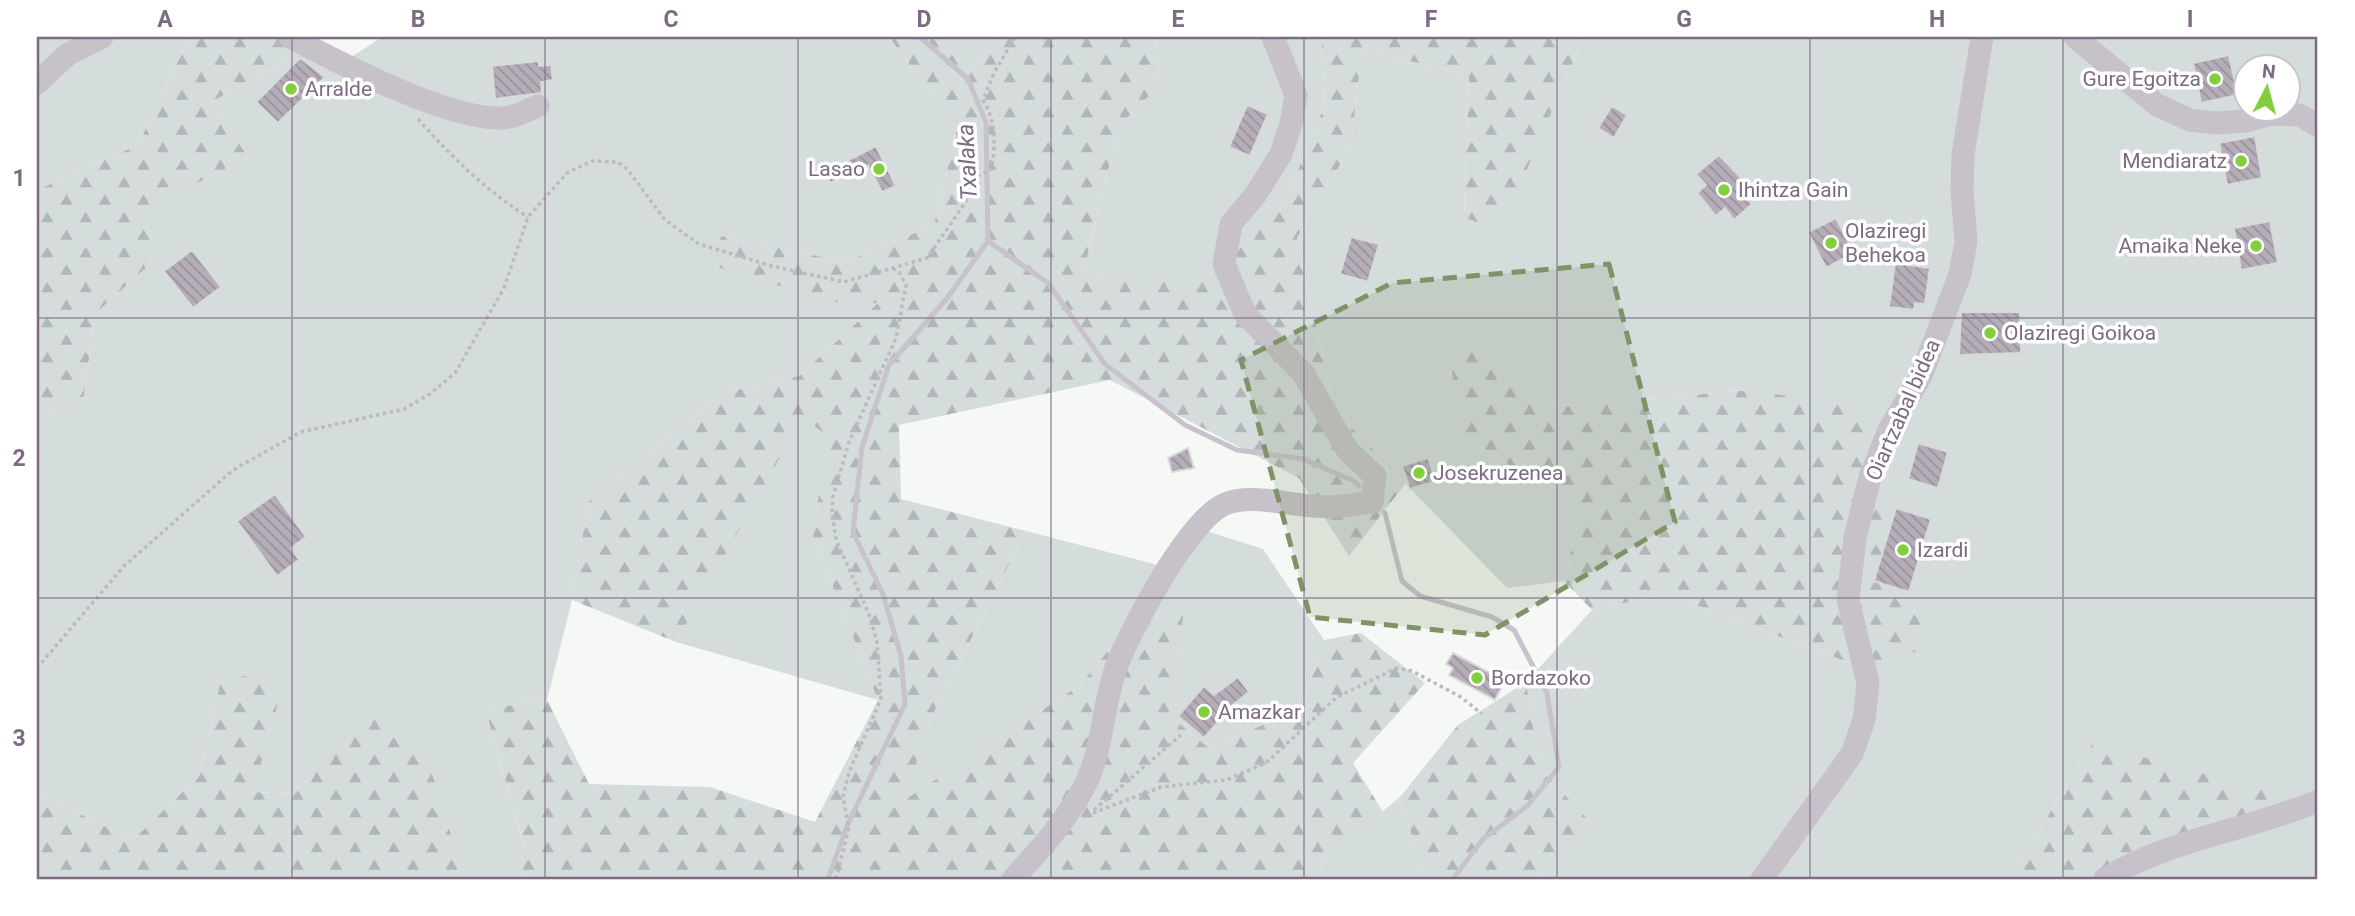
<svg xmlns="http://www.w3.org/2000/svg" width="2355" height="916" viewBox="0 0 2355 916" font-family="Roboto,sans-serif">
<style>
.green{fill:#d5dcdc;fill-rule:evenodd}
.forest{fill:url(#forest-firs)}
.lines{fill:none;stroke-linecap:round;stroke-linejoin:round}
.stream{stroke:#c8c2cd;stroke-width:5}
.building{fill:url(#building-back-hatch);stroke:#d8dad9;stroke-width:2}
.path{stroke:#bebabf;stroke-width:3.5;stroke-dasharray:3.5 3.5;stroke-linecap:butt}
.minor{stroke:#c7c2c9;stroke-width:23}
.marked{fill:#7f9367;fill-opacity:0.2;stroke:#7f9367;stroke-width:5;stroke-dasharray:14 9;stroke-linejoin:round}
.grid{fill:none;stroke:#7d6b83;stroke-width:2;stroke-opacity:0.55}
.poi-dot{fill:#82cf3e;stroke:#fff;stroke-width:2.5}
.labels{text-anchor:middle;stroke-width:7;stroke-linejoin:round;paint-order:stroke}
.poi-label{font-size:21px;fill:#7d6b83;stroke:#fff;text-anchor:start}
.street-label{font-size:21px;fill:#7d6b83;stroke:#fff}
.water-label{font-size:23px;font-style:italic;fill:#7a6c85;stroke:#fff}
.neatline{fill:none;stroke:#7d6b83;stroke-width:2.5}
.grid-label{font-size:23px;text-anchor:middle;font-weight:bold;fill:#7d6b83}
</style>
<defs>
<pattern id="forest-firs" width="22" height="20" patternUnits="userSpaceOnUse" patternTransform="scale(1.75)"><rect width="22" height="20" fill="#d5dcdc"/><path d="M5 1l3.5 6h-7zM16 11l3.5 6h-7z" fill="#b2b6b8"/></pattern>
<pattern id="building-back-hatch" width="6" height="6" patternUnits="userSpaceOnUse" patternTransform="scale(1.75)"><rect width="6" height="6" fill="#b5aeb9"/><path d="M-1 5l2 2M0 0l6 6M5-1l2 2" fill="none" stroke="#98929c"/></pattern>
</defs>
<rect width="100%" height="100%" fill="#f6f8f6"/>
<path class="green" d="M37,37H189L138,145L37,190Z
M382,37H889L957,128L934,225L846,262L721,236L833,302H879L799,376L723,393L588,502L572,600L547,700L485,709L524,846L520,879H455L461,867L295,794L252,792L278,703L220,684L200,775L133,840L37,793V420L84,396L95,314L149,265L158,203L248,157L211,102L313,46L345,61Z
M938,37H995L970,74Z
M1156,37H1321L1325,104L1283,207L1212,276L1082,278L1119,126L1159,86Z
M1584,37H2318V879H2111L2093,743L2009,879H1532L1600,833L1540,769L1526,682L1592,610L1666,594L1861,667L1751,390L1538,408L1487,346L1461,434L1581,511L1564,581L1507,588L1334,410L1297,238L1351,146L1362,50L1469,75L1464,217L1500,231ZM2246,66H2288V108H2246Z
M801,417L828,435L813,537L878,700L676,642Z
M1203,530L1263,549L1324,640L1301,707L1210,749L1169,715L1185,605L1138,616L1080,685L902,802L935,710L1026,531L1158,565Z
M1400,797L1425,879H1316L1326,858Z"/>
<path class="forest" d="M189,37H295L313,46L211,102L248,157L159,203L149,265L95,314L84,396L37,420V190L138,145Z
M889,37H938L970,74L995,37H1156L1159,86L1119,126L1082,278L1212,275L1283,207L1325,104L1321,37H1584L1500,232L1464,217L1469,75L1362,50L1351,146L1297,238L1334,410L1406,483L1349,556L1299,478L1110,380L899,425L901,499L1026,531L935,710L903,801L1080,685L1137,616L1185,605L1169,715L1210,749L1301,707L1324,640L1361,633L1425,683L1353,763L1383,812L1326,858L1316,879H520L524,845L485,709L547,700L589,784L710,787L815,822L878,700L813,537L827,435L802,418L676,642L572,600L588,502L723,393L799,376L878,303L833,302L714,266L721,236L846,262L934,225L957,128Z
M1487,346L1539,408L1751,390L1857,408L1929,648L1861,667L1666,594L1592,610L1564,581L1581,511L1461,434L1450,357Z
M256,672L278,703L253,792L295,794L374,708L432,774L461,867L455,879H37V793L133,840L200,775L220,684Z
M1526,682L1540,769L1601,833L1532,879H1425L1400,797L1458,725Z
M2093,743L2294,799L2111,879H2009Z"/>
<g class="lines">
<path class="stream" d="M988,241L1048,283L1105,364L1185,425L1237,450L1303,459L1354,481L1359,486
M1385,513L1402,581L1420,596L1492,617L1514,630L1547,693L1559,767L1528,805L1483,839L1453,879
M828,879L847,826L905,704L901,656L883,594L853,532L862,447L889,365L948,297L988,241L986,122L968,79L920,37"/>
</g>
<path class="building" d="M2229,55L2238,95L2201,103L2193,63Z
M300,58L325,77L278,123L256,102Z
M539,61V66L551,65L553,80L541,82L542,93L495,99L492,66Z
M1247,105L1268,114L1250,156L1229,147Z
M1612,106L1627,115L1614,138L1598,128Z
M2255,136L2262,178L2227,185L2219,143Z
M876,146L896,186L882,192L868,165L830,183L825,172Z
M1719,155L1750,187L1743,193L1752,204L1734,220L1725,208L1716,216L1697,193L1706,185L1696,174Z
M1836,218L1854,253L1826,268L1808,232Z
M2270,221L2278,263L2241,270L2234,228Z
M1351,237L1379,244L1368,282L1340,274Z
M192,250L221,287L193,308L164,271Z
M1895,263L1930,268L1925,304L1915,303L1914,310L1889,307Z
M1961,312H2020L2021,353L1959,355Z
M1918,443L1948,452L1938,488L1908,479Z
M1188,448L1194,468L1172,472L1168,458Z
M1428,458L1436,481L1410,489L1402,466Z
M275,494L306,537L291,548L299,560L277,576L237,521Z
M1896,508L1931,519L1909,592L1874,581Z
M1453,653L1505,681L1495,700L1449,675L1453,668L1446,664Z
M1238,677L1249,692L1234,704L1204,738L1178,716L1204,686L1214,695Z"/>
<g class="lines">
<path class="path" d="M418,119C452,157 485,190 528,217
M37,668L124,566L233,470L301,432L404,409L430,394L455,373L504,288L528,217L567,173L592,161L618,162L628,170L665,220L699,244L772,266L844,282L927,258L965,203L979,175L991,170C996,147 996,120 983,100L994,73L1015,37
M1094,810L1181,735
M1093,813L1161,787L1226,780L1266,763L1337,697L1397,668L1412,671L1461,697L1482,714
M836,879L849,828L843,797L849,772L881,699L877,642L870,617L836,539L832,513L833,496L849,442L896,338L906,285L899,272L892,268"/>
<path class="minor" d="M290,37C340,63 447,120 502,118C514,118 527,110 538,106
M2075,37L2157,105L2190,120L2215,123L2246,121L2272,114L2300,115L2318,126
M37,83L67,55L102,37
M1013,879C1038,852 1067,820 1084,787C1104,749 1102,705 1117,665C1132,627 1189,519 1225,504C1251,493 1287,505 1314,506C1334,508 1353,505 1372,502L1375,476L1348,451L1303,373L1245,314L1224,264L1231,224L1256,194L1281,154L1291,124L1296,95L1273,37
M1762,879L1852,754L1864,720L1868,683L1848,600L1855,538L1870,477L1889,430L1921,376L1960,274L1966,242L1962,191L1963,155L1982,37
M2105,879C2169,839 2248,830 2318,801"/>
</g>
<path class="marked" d="M1609,264L1675,522L1485,635L1310,617L1241,360L1392,283Z"/>
<path class="grid" d="M292,37V879M545,37V879M798,37V879M1051,37V879M1304,37V879M1557,37V879M1810,37V879M2063,37V879M37,318H2318M37,598H2318"/>
<g class="poi-dot">
<circle cx="2215" cy="79" r="7"/>
<circle cx="291" cy="89" r="7"/>
<circle cx="2241" cy="161" r="7"/>
<circle cx="879" cy="169" r="7"/>
<circle cx="1724" cy="190" r="7"/>
<circle cx="1831" cy="243" r="7"/>
<circle cx="2256" cy="246" r="7"/>
<circle cx="1990" cy="333" r="7"/>
<circle cx="1419" cy="473" r="7"/>
<circle cx="1903" cy="550" r="7"/>
<circle cx="1477" cy="678" r="7"/>
<circle cx="1204" cy="712" r="7"/>
</g>
<g class="labels">
<g class="poi-label">
<text x="2201" y="86" text-anchor="end">Gure Egoitza</text>
<text x="305" y="96">Arralde</text>
<text x="2227" y="168" text-anchor="end">Mendiaratz</text>
<text x="865" y="176" text-anchor="end">Lasao</text>
<text x="1738" y="197">Ihintza Gain</text>
<text x="1845" y="238">Olaziregi<tspan x="1845" dy="24">Behekoa</tspan></text>
<text x="2242" y="253" text-anchor="end">Amaika Neke</text>
<text x="2004" y="340">Olaziregi Goikoa</text>
<text x="1433" y="480">Josekruzenea</text>
<text x="1917" y="557">Izardi</text>
<text x="1491" y="685">Bordazoko</text>
<text x="1218" y="719">Amazkar</text>
</g>
<g class="street-label">
<text transform="translate(1903 410) rotate(-66)" y="7">Oiartzabal bidea</text>
</g>
<g class="water-label">
<text transform="translate(967 162) rotate(-93)" y="8">Txalaka</text>
</g>
</g>
<rect width="2355" height="916" fill="none" stroke="#ffffff" stroke-width="77"/>
<g transform="translate(2267 88) rotate(6)"><circle r="33" fill="#ffffff" stroke="#cbc4cd" stroke-width="2"/>
<path d="M0-5L12 26L0 18L-12 26Z" fill="#82cf3e"/>
<text y="-10" font-size="19" font-weight="bold" text-anchor="middle" fill="#7d6b83">N</text>
</g>
<rect x="38" y="38" width="2278" height="840" class="neatline"/>
<g class="grid-label">
<text x="165" y="27">A</text>
<text x="418" y="27">B</text>
<text x="671" y="27">C</text>
<text x="924" y="27">D</text>
<text x="1178" y="27">E</text>
<text x="1431" y="27">F</text>
<text x="1684" y="27">G</text>
<text x="1937" y="27">H</text>
<text x="2190" y="27">I</text>
<text x="19" y="186">1</text>
<text x="19" y="466">2</text>
<text x="19" y="746">3</text>
</g>
</svg>
